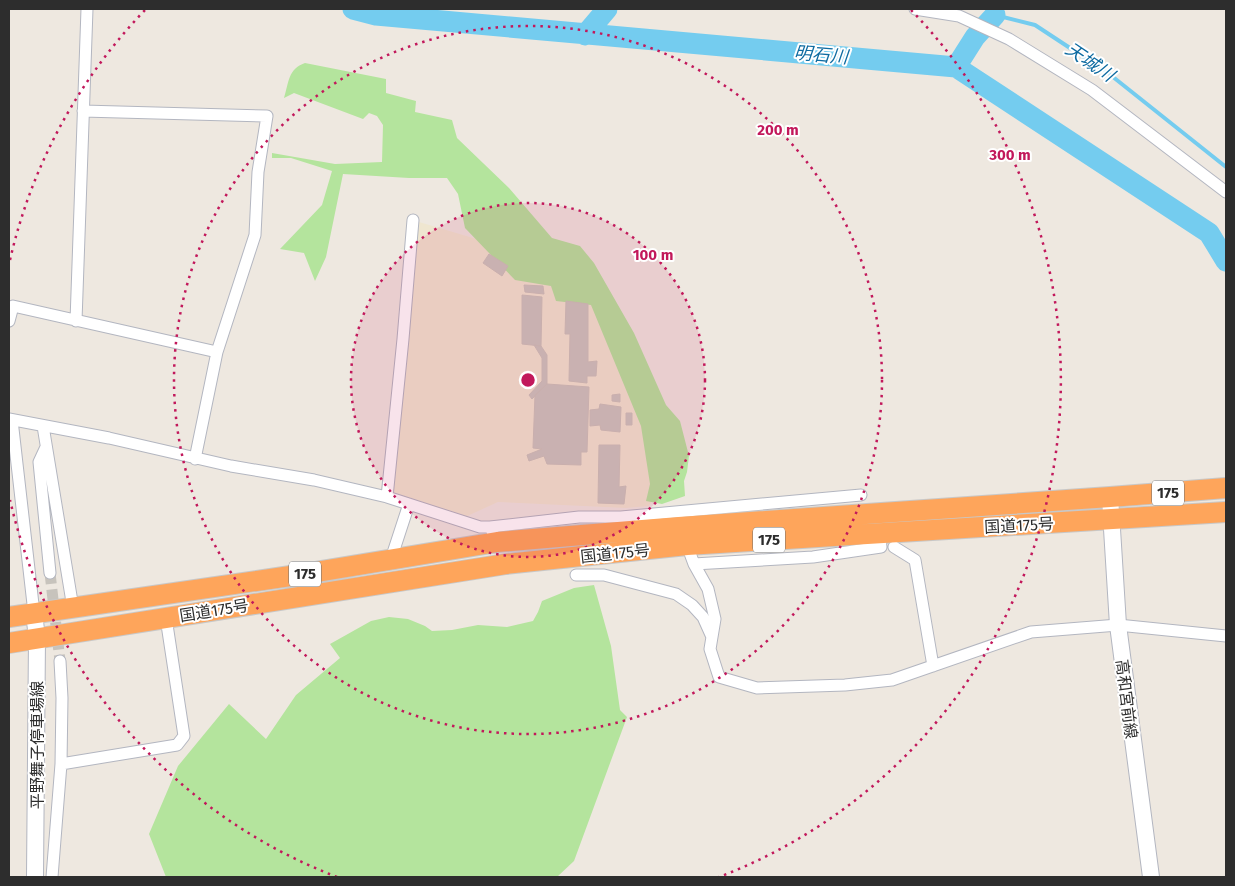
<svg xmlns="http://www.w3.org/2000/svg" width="1235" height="886" viewBox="0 0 1235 886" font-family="'Fira Sans','Noto Sans JP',sans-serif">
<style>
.education{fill:#efe6d0}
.green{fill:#b4e49d}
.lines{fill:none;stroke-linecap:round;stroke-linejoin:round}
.stream{stroke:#74ccef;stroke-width:4}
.river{stroke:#74ccef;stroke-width:21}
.building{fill:#cac6be;stroke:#cac4b9}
.street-tunnel{stroke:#c7c3bc;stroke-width:11;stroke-dasharray:11 5.5;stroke-linecap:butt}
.street-casing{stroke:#b3b6c0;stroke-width:13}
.secondary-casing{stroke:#b3b6c0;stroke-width:18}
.highway-casing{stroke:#c8c8c8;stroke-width:22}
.street{stroke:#fff;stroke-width:11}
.secondary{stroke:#fff;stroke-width:16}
.highway{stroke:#fea55b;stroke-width:20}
.ring{fill:none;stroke:#c2185b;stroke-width:2.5;stroke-dasharray:2.5 5}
.labels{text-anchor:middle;stroke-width:4;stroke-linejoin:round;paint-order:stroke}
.shield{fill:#fff;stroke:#6c6c6c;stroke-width:1}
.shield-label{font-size:15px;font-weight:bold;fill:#2d2d2d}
.street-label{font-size:16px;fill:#2d2d2d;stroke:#fff}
.water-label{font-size:18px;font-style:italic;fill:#0e6ba1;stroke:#fff}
.centre{fill:#c2185b;stroke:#fff;stroke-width:2.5}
.ring-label{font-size:15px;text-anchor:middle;font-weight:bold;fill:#c2185b;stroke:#fff;stroke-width:4;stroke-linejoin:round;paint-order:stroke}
</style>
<rect width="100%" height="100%" fill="#eee8e0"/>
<path class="education" d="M419,222L497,245L602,279L661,485L649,506L626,508L498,502L463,518L393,494Z"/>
<path class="green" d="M305,63L386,79V93L416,101L415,112L452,120L457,138L509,188L552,238L580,246L594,263L634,333L666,405L680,421L689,456L687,472L684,481L685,496L662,504L646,501L650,484L641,426L591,305L556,301L551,286L515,280L465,228L458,194L447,178H409L343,174L326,257L315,281L304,253L280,249L322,205L332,171L291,158H272V153L335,164L382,162L383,125L377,116L369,113L363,119L294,93L284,98C289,82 288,69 305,63Z
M594,585L611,646L620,710L627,717L574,861L557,877H166L149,834L178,766L229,704L266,739L296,695L340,658L330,644L371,621L389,617L408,619L425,626L432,631L452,630L478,625L507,627L533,621L538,612L542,601L574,588Z"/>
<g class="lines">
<path class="stream" d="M998,9L995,15L1035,25L1108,73L1226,167"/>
<path class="river" d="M353,9L376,15L956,67L1209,233L1226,261
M585,35L607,9
M956,67L975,37L995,15"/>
</g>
<path class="building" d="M489,254L508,266L502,276L483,263Z
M524,285L543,286L544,294L525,292Z
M522,295L542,297L541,346L522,344Z
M566,301L588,304V362L597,361L596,376H587V383L569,381L570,334H565Z
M534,345L541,346L547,355V384L532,399L529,395L542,381V358Z
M547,384L589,387L587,452H581V465L547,464L544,456L529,461L527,455L542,449L533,448L535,395Z
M620,394V402L612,401V395Z
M600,404L621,407L620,432L601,430L600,425L590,426V410L599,409Z
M626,413H632V425H626Z
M599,445H620L619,487L626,486L624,504L598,503Z"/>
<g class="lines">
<path class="street-tunnel" d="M50,573L60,661"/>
<g class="street-casing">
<path id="street" d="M915,9L959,16L1009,39L1092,90L1226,192
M83,111L267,116L258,172L255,235L217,352L195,459
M9,321L13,306L217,352
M76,321L87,9
M9,419L109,438L231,466L314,480L387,497L480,527H490L497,542
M12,420L34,613
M43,426L73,608
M46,447L39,462L50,573
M387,497L403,339L413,220
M490,527L579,517H621L861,495
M687,545L694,564L708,589L715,619L710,649L719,677L757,688L845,685L892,680L1031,632L1118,625L1226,636
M894,547L915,560L933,666
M391,559L409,504
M694,564L813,557L881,547L879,533
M576,575H604L676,594L692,605L703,617L712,637
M61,764L177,745L184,736L166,618
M52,877L61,764L62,698L60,661"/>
</g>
<g class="secondary-casing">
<path id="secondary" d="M1110,497L1118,625L1151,877
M34,613L37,638L35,877"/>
</g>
<g class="highway-casing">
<path id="highway" d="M9,617L304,574L497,542L679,527L1110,497L1226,488
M9,643L506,564L687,545L1226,512"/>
</g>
<use href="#street" class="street"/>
<use href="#secondary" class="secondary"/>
<use href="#highway" class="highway"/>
</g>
<circle cx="528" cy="380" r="177" fill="#c2185b" fill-opacity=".12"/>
<g class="ring">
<circle cx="528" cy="380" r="177"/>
<circle cx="528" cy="380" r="354"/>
<path d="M337 877A532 532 0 0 1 10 500M10 260A532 532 0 0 1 145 10M911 10A532 532 0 0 1 719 877"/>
</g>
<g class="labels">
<g class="shield">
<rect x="1152" y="480.5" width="32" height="25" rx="4"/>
<rect x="753" y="527.5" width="32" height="25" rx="4"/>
<rect x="289" y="561.5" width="32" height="25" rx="4"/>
</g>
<g class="shield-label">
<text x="1168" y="498">175</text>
<text x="769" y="545">175</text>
<text x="305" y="579">175</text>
</g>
<g class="street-label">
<text transform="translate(1019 525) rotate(-3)" y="6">国道175号</text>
<text transform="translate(615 553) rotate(-6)" y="6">国道175号</text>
<text transform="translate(214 610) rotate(-9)" y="6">国道175号</text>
<text transform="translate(1127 699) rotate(83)" y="6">高和宮前線</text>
<text transform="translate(37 745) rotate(-90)" y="6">平野舞子停車場線</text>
</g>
<g class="water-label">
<text transform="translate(821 55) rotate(5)" y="6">明石川</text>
<text transform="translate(1090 62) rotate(34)" y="6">天城川</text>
</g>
</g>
<circle cx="528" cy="380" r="8" class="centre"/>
<g class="ring-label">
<text x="778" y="135">200 m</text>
<text x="1010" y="160">300 m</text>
<text x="653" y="260">100 m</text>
</g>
<rect width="1235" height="886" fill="none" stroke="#2d2d2d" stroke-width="20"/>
</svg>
